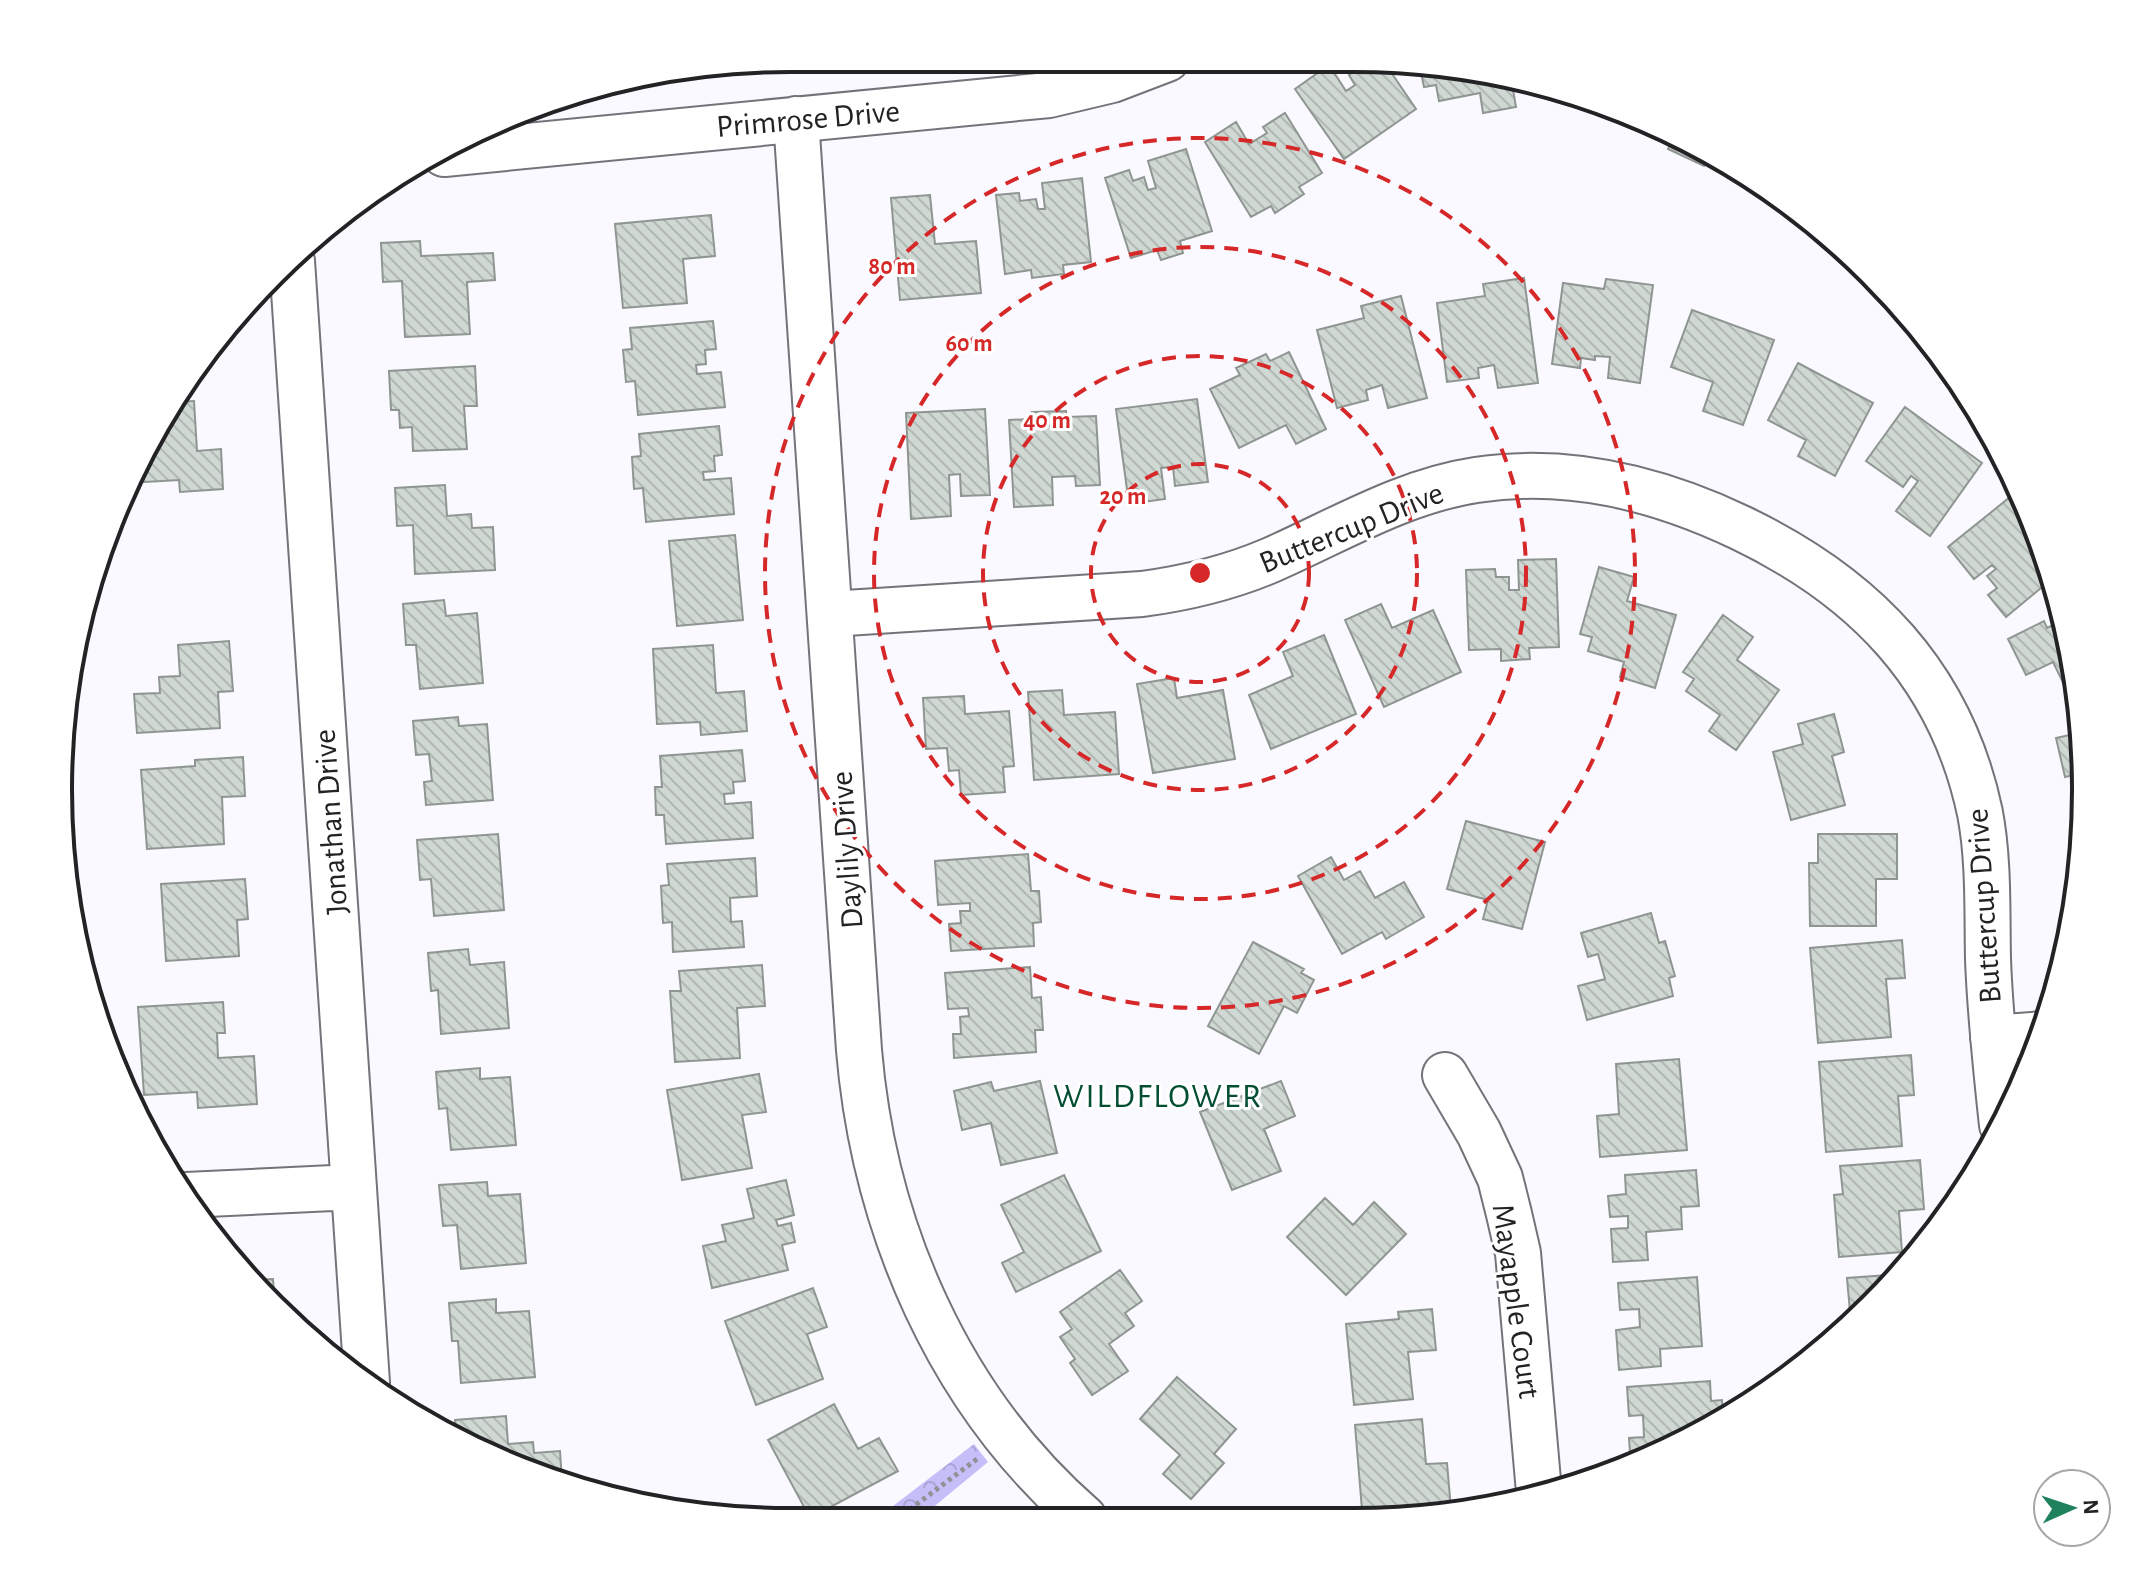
<svg xmlns="http://www.w3.org/2000/svg" width="2144" height="1580" viewBox="0 0 2144 1580" font-family="'Alegreya Sans',sans-serif">
<style>
.park{fill:url(#park-crowns)}
.building{fill:url(#building-back-hatch);stroke:#8f9692;stroke-width:2}
.lines{fill:none;stroke-linecap:round;stroke-linejoin:round}
.minor-casing{stroke:#74737a;stroke-width:48}
.path{stroke:#929296;stroke-width:5;stroke-dasharray:4 4;stroke-linecap:butt}
.minor{stroke:#fff;stroke-width:44}
.ring{fill:none;stroke:#d62828;stroke-width:4;stroke-dasharray:14 10}
.labels{text-anchor:middle;stroke-width:6;stroke-linejoin:round;paint-order:stroke}
.street-label{font-size:32px;fill:#232326;stroke:#fff}
.neighbourhood-label{font-size:34px;letter-spacing:2px;fill:#044e34;stroke:#fff}
.rim{fill:none;stroke:#232326;stroke-width:4}
.centre{fill:#d62828;stroke:#fff;stroke-width:4}
.ring-label{font-size:24px;text-anchor:middle;font-weight:bold;fill:#d62828;stroke:#fff;stroke-width:6;stroke-linejoin:round;paint-order:stroke}
</style>
<defs>
<pattern id="park-crowns" width="20" height="18" patternUnits="userSpaceOnUse" patternTransform="scale(2)"><rect width="20" height="18" fill="#c6bef8"/><path d="M2 6a3 3 0 1 1 6 0M12 15a3 3 0 1 1 6 0" fill="none" stroke="#aaa3d4"/></pattern>
<pattern id="building-back-hatch" width="6" height="6" patternUnits="userSpaceOnUse" patternTransform="scale(2)"><rect width="6" height="6" fill="#d0d8d3"/><path d="M-1 5l2 2M0 0l6 6M5-1l2 2" fill="none" stroke="#b2b9b5"/></pattern>
</defs>
<rect width="100%" height="100%" fill="#f9f9ff"/>
<path class="park" d="M974,1444L988,1462L919,1519H876Z"/>
<path class="building" d="M1371,59H1382L1416,109L1344,159L1295,89L1329,65L1346,91L1355,85L1349,75Z
M1419,62L1511,78L1516,107L1483,113L1480,93L1439,101L1436,85L1424,87Z
M1285,113L1322,173L1299,187L1304,194L1275,213L1271,206L1251,217L1205,142L1236,122L1249,144L1267,133L1263,127Z
M1672,141L1708,158L1704,166L1668,149Z
M1186,149L1212,231L1180,241L1183,253L1161,260L1157,250L1131,258L1105,178L1129,170L1133,181L1144,177L1148,190L1156,188L1148,161Z
M1725,165L1760,181L1767,188L1724,167Z
M1082,178L1091,262L1063,265L1064,274L1032,278L1031,270L1005,274L996,195L1019,193L1020,201L1036,199L1038,209H1045L1042,183Z
M930,195L935,244L976,241L981,293L900,300L891,198Z
M711,215L715,256L683,259L687,303L623,308L615,224Z
M420,241L421,256L493,253L495,280L467,282L470,334L405,337L402,281L383,282L381,243Z
M1524,278L1538,383L1498,388L1494,365L1478,368L1479,378L1447,382L1437,303L1485,296L1483,284Z
M1606,279L1653,285L1640,383L1608,378L1610,357L1595,356V360L1581,358L1580,368L1552,364L1563,283L1604,289Z
M1401,296L1427,398L1388,408L1382,385L1366,390L1368,400L1337,408L1317,330L1364,318L1361,306Z
M1692,310L1774,340L1743,425L1703,411L1713,382L1671,367Z
M713,321L716,349L705,350L706,364L696,365L697,374L721,372L725,407L638,415L635,381L626,382L623,350L632,349L630,328Z
M1289,352L1326,429L1296,444L1286,425L1239,448L1210,389L1240,375L1236,368L1266,354L1270,361Z
M1798,363L1873,403L1835,476L1798,456L1806,440L1768,420Z
M475,366L477,406H464L467,449L413,451L412,427L400,428L399,410H391L389,371Z
M1197,399L1208,482L1175,486L1173,467L1161,468L1165,499L1129,504L1116,409Z
M194,401L197,451L221,449L223,489L180,492L179,480L128,483L133,467L176,402Z
M1905,407L1982,463L1930,536L1896,511L1918,481L1911,476L1903,487L1866,461Z
M985,409L990,495L961,496L960,474L949,475L951,516L911,519L906,413Z
M1066,411V417L1096,416L1100,485L1076,486L1075,476L1052,477L1053,505L1014,507L1009,420L1032,419V412Z
M719,426L722,455L714,456L715,471L703,472L704,480L731,478L734,514L646,522L643,488L634,489L632,457L641,456L639,434Z
M445,485L447,516L471,514L472,528L493,527L495,570L415,574L413,525L397,526L395,488Z
M2015,493L2026,506L2053,578L2006,617L1988,595L1997,588L1987,576L1996,569L1992,565L1974,579L1948,547Z
M735,535L743,620L677,626L669,541Z
M1556,559L1559,647L1529,648L1530,659L1501,661V649L1469,650L1466,570L1495,569L1496,577H1509V590H1519L1518,560Z
M1599,567L1634,577L1627,601L1676,615L1655,688L1620,677L1624,662L1588,651L1592,637L1580,634Z
M444,600L446,616L477,613L483,683L420,689L416,645H406L403,604Z
M1381,604L1392,628L1433,610L1461,672L1384,707L1345,620Z
M1723,615L1753,637L1737,660L1779,690L1736,750L1709,731L1720,715L1686,691L1694,679L1683,672Z
M2064,620L2078,705L2075,707L2053,662L2026,675L2008,639L2044,621L2047,628Z
M1324,635L1356,714L1271,749L1249,695L1293,676L1283,652Z
M229,641L233,691L218,692L220,728L137,733L134,694L160,693L159,677L180,676L178,645Z
M713,645L716,693L744,691L747,731L701,735L700,722L657,724L653,649Z
M1174,678L1177,698L1223,690L1235,759L1153,773L1137,684Z
M1062,690L1064,715L1115,712L1119,774L1034,780L1028,692Z
M964,696L965,714L1009,711L1014,766L1003,767L1005,792L961,795L959,770L949,771L947,748L926,749L923,698Z
M1834,714L1844,752L1832,756L1845,805L1791,820L1773,752L1803,744L1798,724Z
M458,717L459,726L487,724L493,800L426,805L424,782L432,781L429,754L416,755L413,721Z
M2083,732V773L2065,777L2056,738Z
M742,750L745,781L733,782L734,793L724,794L725,804L751,802L753,838L666,844L664,815H656L655,787H662L660,756Z
M243,757L245,796L222,797L224,844L147,849L141,770L195,766V760Z
M1466,821L1545,842L1522,929L1483,919L1488,900L1447,889Z
M498,834L504,910L434,916L431,879L420,880L417,840Z
M1818,834H1897V879H1876V926H1810L1809,863H1818Z
M1028,854L1031,891H1039L1041,922L1033,923L1034,946L951,951L949,924L961,923L960,911H970V903L938,905L935,861Z
M1331,857L1344,880L1360,871L1375,898L1404,882L1424,917L1386,939L1382,932L1342,954L1298,876Z
M755,858L757,896L730,898L731,922L742,921L744,947L673,952L672,922L663,923L661,886L669,885L667,864Z
M245,879L248,919L237,920L239,956L166,961L161,884Z
M1651,913L1659,943L1665,941L1675,976L1669,978L1673,996L1587,1020L1578,986L1605,979L1598,954L1588,957L1581,933Z
M1902,940L1905,978L1886,979L1891,1037L1818,1043L1810,948Z
M1253,942L1304,969L1301,973L1314,980L1297,1013L1284,1006L1259,1054L1208,1026Z
M468,949L470,965L504,962L509,1028L441,1034L438,990L431,991L428,953Z
M762,965L765,1006L737,1008L740,1058L675,1062L670,991H681L679,971Z
M1030,967L1032,998L1041,997L1043,1030H1035L1036,1052L954,1058L953,1034H961L960,1017L969,1016L968,1008L948,1009L945,973Z
M223,1002L225,1033H217L218,1058L254,1056L257,1104L198,1108L197,1092L144,1095L138,1007Z
M1911,1055L1914,1095L1898,1096L1902,1146L1826,1152L1819,1062Z
M1679,1059L1687,1150L1600,1157L1597,1116L1619,1114L1616,1064Z
M480,1068V1079L510,1077L516,1145L451,1150L447,1108L439,1109L436,1072Z
M759,1074L766,1112L742,1115L752,1168L682,1180L667,1090Z
M1040,1081L1057,1153L1001,1165L991,1123L962,1130L954,1091L991,1082L994,1091Z
M1281,1081L1295,1116L1264,1129L1281,1171L1232,1190L1200,1112Z
M1920,1160L1924,1209L1899,1211L1902,1252L1839,1257L1834,1195L1843,1194L1840,1166Z
M1696,1170L1699,1206L1681,1207L1682,1229L1646,1232L1648,1260L1613,1262L1611,1229L1628,1228V1216L1610,1217L1608,1196L1626,1194L1625,1175Z
M1064,1175L1101,1251L1016,1292L1002,1263L1024,1252L1001,1205Z
M786,1180L794,1215L776,1220L778,1226L791,1223L795,1242L782,1245L788,1270L712,1288L703,1246L726,1241L722,1225L754,1218L747,1189Z
M487,1182L488,1196L520,1194L526,1263L461,1269L457,1225L443,1226L439,1185Z
M1325,1198L1353,1225L1374,1202L1406,1234L1346,1295L1287,1237Z
M1120,1270L1142,1301L1125,1313L1134,1326L1109,1344L1128,1371L1092,1395L1070,1363L1075,1359L1060,1337L1072,1329L1060,1312Z
M1903,1274L1851,1323L1847,1278Z
M1697,1277L1702,1346L1660,1349L1661,1366L1619,1370L1616,1330L1640,1327L1639,1309L1620,1310L1618,1283Z
M273,1279L275,1306L251,1280Z
M813,1288L827,1327L807,1334L823,1379L756,1405L725,1321Z
M496,1299V1313L529,1311L535,1377L461,1383L458,1341H452L449,1303Z
M1432,1309L1436,1350L1408,1352L1413,1399L1354,1405L1346,1324L1399,1319L1398,1312Z
M1177,1377L1236,1429L1214,1454L1224,1463L1191,1499L1163,1474L1180,1455L1140,1419Z
M1710,1381L1711,1401L1722,1400L1723,1415L1631,1467L1629,1438L1644,1437L1643,1415L1629,1416L1627,1387Z
M834,1404L858,1449L879,1438L898,1471L810,1518L768,1440Z
M506,1416L508,1444L533,1442L534,1453L560,1451L562,1481L457,1438L455,1420Z
M1422,1419L1426,1464L1447,1463L1451,1509L1414,1512L1413,1505L1362,1510L1355,1425Z"/>
<g class="lines">
<g class="minor-casing">
<path id="minor" d="M796,119L859,1050C874,1227 948,1400 1084,1518
M444,154L1049,95L1112,80L1167,59
M292,261L367,1383
M830,614L1142,594C1187,588 1229,578 1271,560C1337,531 1403,491 1476,480C1569,466 1657,488 1741,528C1864,587 1951,675 1980,813C1989,860 1987,911 1988,959C1990,1015 1996,1070 2002,1125
M1993,1038L2043,1034
M1445,1075L1479,1133L1500,1178L1509,1214L1518,1253L1539,1492
M186,1195L354,1187"/>
</g>
<path class="path" d="M897,1519L977,1459"/>
<use href="#minor" class="minor"/>
</g>
<g class="ring">
<circle cx="1200" cy="573" r="109"/>
<circle cx="1200" cy="573" r="217"/>
<circle cx="1200" cy="573" r="326"/>
<circle cx="1200" cy="573" r="435"/>
</g>
<g class="labels">
<g class="street-label">
<text transform="translate(808 118) rotate(-5)" y="11">Primrose Drive</text>
<text transform="translate(1351 527) rotate(-22)" y="11">Buttercup Drive</text>
<text transform="translate(330 822) rotate(-94)" y="11">Jonathan Drive</text>
<text transform="translate(846 850) rotate(-94)" y="11">Daylily Drive</text>
<text transform="translate(1983 906) rotate(-94)" y="11">Buttercup Drive</text>
<text transform="translate(1517 1301) rotate(82)" y="11">Mayapple Court</text>
</g>
<g class="neighbourhood-label">
<text x="1158" y="1107">WILDFLOWER</text>
</g>
</g>
<path d="M0 0H2144V1580H0ZM790 72H1354A718 718 0 0 1 2072 790V790A718 718 0 0 1 1354 1508H790A718 718 0 0 1 72 790V790A718 718 0 0 1 790 72Z" fill="#fff" fill-rule="evenodd"/>
<path class="rim" d="M790 72H1354A718 718 0 0 1 2072 790V790A718 718 0 0 1 1354 1508H790A718 718 0 0 1 72 790V790A718 718 0 0 1 790 72Z"/>
<circle cx="1200" cy="573" r="12" class="centre"/>
<g class="ring-label">
<text x="892" y="274">80 m</text>
<text x="969" y="351">60 m</text>
<text x="1047" y="428">40 m</text>
<text x="1123" y="504">20 m</text>
</g>
<g transform="translate(2072 1508) rotate(87)"><circle r="38" fill="#ffffff" stroke="#a7a7a8" stroke-width="2"/>
<path d="M0-6L14 30L0 20L-14 30Z" fill="#1f825c"/>
<text y="-12" font-size="22" font-weight="bold" text-anchor="middle" fill="#232326">N</text>
</g>
</svg>
